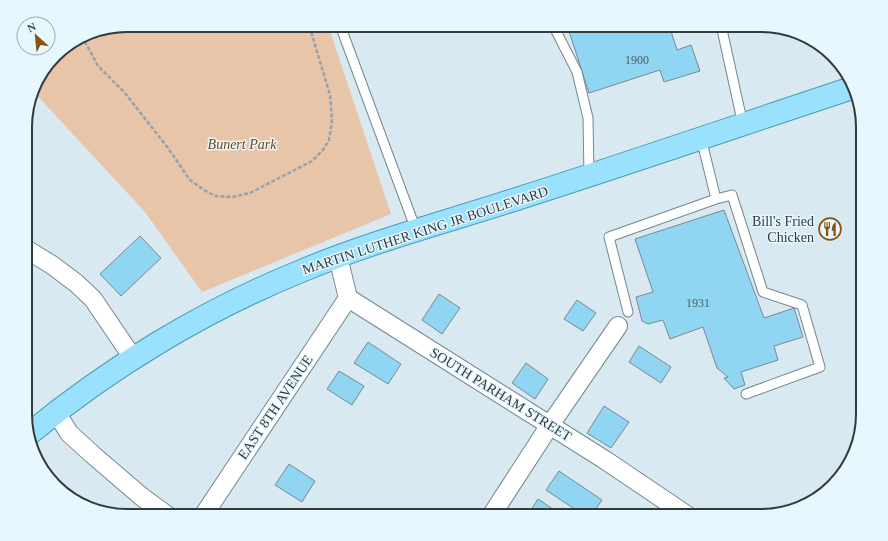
<svg xmlns="http://www.w3.org/2000/svg" width="888" height="541" viewBox="0 0 888 541" font-family="'Times New Roman',serif">
<style>
.green{fill:#e8c5a8}
.building{fill:#90d5f1;stroke:#7a8990}
.lines{fill:none;stroke-linecap:round;stroke-linejoin:round}
.lane-casing{stroke:#77868d;stroke-width:11}
.street-casing{stroke:#77868d;stroke-width:20}
.primary-casing{stroke:#499ab8;stroke-width:24}
.path{stroke:#96a2a8;stroke-width:2.5;stroke-dasharray:4 2;stroke-linecap:butt}
.lane{stroke:#fff;stroke-width:9}
.street{stroke:#fff;stroke-width:18}
.primary{stroke:#99e1fc;stroke-width:22}
.labels{text-anchor:middle;stroke-width:3;stroke-linejoin:round;paint-order:stroke}
.number-label{font-size:12px;fill:#4a616a}
.park-label{font-size:14px;font-style:italic;fill:#744617;stroke:#e6f7fe}
.poi-label{font-size:14px;fill:#333a3d;stroke:#e6f7fe;text-anchor:end}
.street-label{font-size:14px;fill:#333a3d;stroke:#e6f7fe}
.rim{fill:none;stroke:#333a3d;stroke-width:2}
</style>
<rect width="100%" height="100%" fill="#d9e9f1"/>
<path class="green" d="M127,25H328L391,214L202,292L145,212L33,91L36,82L60,51L88,33Z"/>
<path class="building" d="M567,25H669L677,50L691,45L700,71L664,82L660,70L589,93Z
M724,210L764,318L794,308L803,337L774,346L778,360L741,372L745,385L734,389L724,378L728,377L717,368L703,327L670,339L663,320L648,324L642,321L636,297L653,292L635,239Z
M140,236L161,258L121,296L100,274Z
M439,294L460,308L442,334L422,320Z
M577,300L596,313L583,331L564,319Z
M368,342L401,364L388,384L354,363Z
M639,346L671,367L661,383L629,362Z
M526,363L548,379L535,399L512,383Z
M339,371L364,386L352,405L327,389Z
M604,406L629,422L611,448L587,433Z
M289,464L315,481L302,502L275,485Z
M559,471L602,500L591,516H585L546,490Z
M538,499L563,516H527Z"/>
<g class="lines">
<g class="lane-casing">
<path id="lane" d="M340,25L416,230
M553,25L577,72L588,118L589,175
M721,25L743,125
M716,199L732,195L763,292L802,305L820,367L746,394
M628,312L609,237L716,199L701,138"/>
</g>
<g class="street-casing">
<path id="street" d="M26,249L52,265L76,283L93,299L133,358
M338,257L348,298L605,460L688,516
M56,412L69,433L93,455L142,497L168,516
M203,516L348,298
M491,516L550,425L618,326"/>
</g>
<g class="primary-casing">
<path id="primary" d="M29,434C109,368 203,311 299,272C372,241 450,221 526,196C635,161 743,124 852,88"/>
</g>
<path class="path" d="M82,36L98,66L125,93L168,148L190,180L204,190L215,196L232,197L250,193L312,161L323,150L329,140L332,121L330,95L309,25"/>
<use href="#lane" class="lane"/>
<use href="#street" class="street"/>
<use href="#primary" class="primary"/>
</g>
<defs>
<g id="restaurant-ring" transform="scale(1.15)"><circle r="9.5" fill="#e6f7fe" stroke="#8d520f" stroke-width="1.5"/><path d="M-5-6h1v4h1v-4h1v4h1v-4h1v5L-1.5 .5V6h-2V.5L-5-1ZM5-6V6H3V1.5H1.5Q1.5-4 5-6Z" fill="#8d520f"/></g>
</defs>
<g fill-rule="evenodd">
<use href="#restaurant-ring" x="830" y="229"/>
</g>
<g class="labels">
<g class="number-label">
<text x="637" y="64">1900</text>
<text x="698" y="307">1931</text>
</g>
<g class="park-label">
<text x="242" y="149">Bunert Park</text>
</g>
<g class="poi-label">
<text x="814" y="226">Bill's Fried<tspan x="814" dy="16">Chicken</tspan></text>
</g>
<g class="street-label">
<text transform="translate(425 230) rotate(-18)" y="5">MARTIN LUTHER KING JR BOULEVARD</text>
<text transform="translate(501 394) rotate(32)" y="5">SOUTH PARHAM STREET</text>
<text transform="translate(275 407) rotate(-56)" y="5">EAST 8TH AVENUE</text>
</g>
</g>
<path d="M0 0H888V541H0ZM127 32H761A95 95 0 0 1 856 127V414A95 95 0 0 1 761 509H127A95 95 0 0 1 32 414V127A95 95 0 0 1 127 32Z" fill="#e6f7fe" fill-rule="evenodd"/>
<path class="rim" d="M127 32H761A95 95 0 0 1 856 127V414A95 95 0 0 1 761 509H127A95 95 0 0 1 32 414V127A95 95 0 0 1 127 32Z"/>
<g transform="translate(36 36) rotate(333)"><circle r="19" fill="#e6f7fe" stroke="#9eabb1"/>
<path d="M0-3L7 15L0 10L-7 15Z" fill="#8d520f"/>
<text y="-6" font-size="11" font-weight="bold" text-anchor="middle" fill="#333a3d">N</text>
</g>
</svg>
